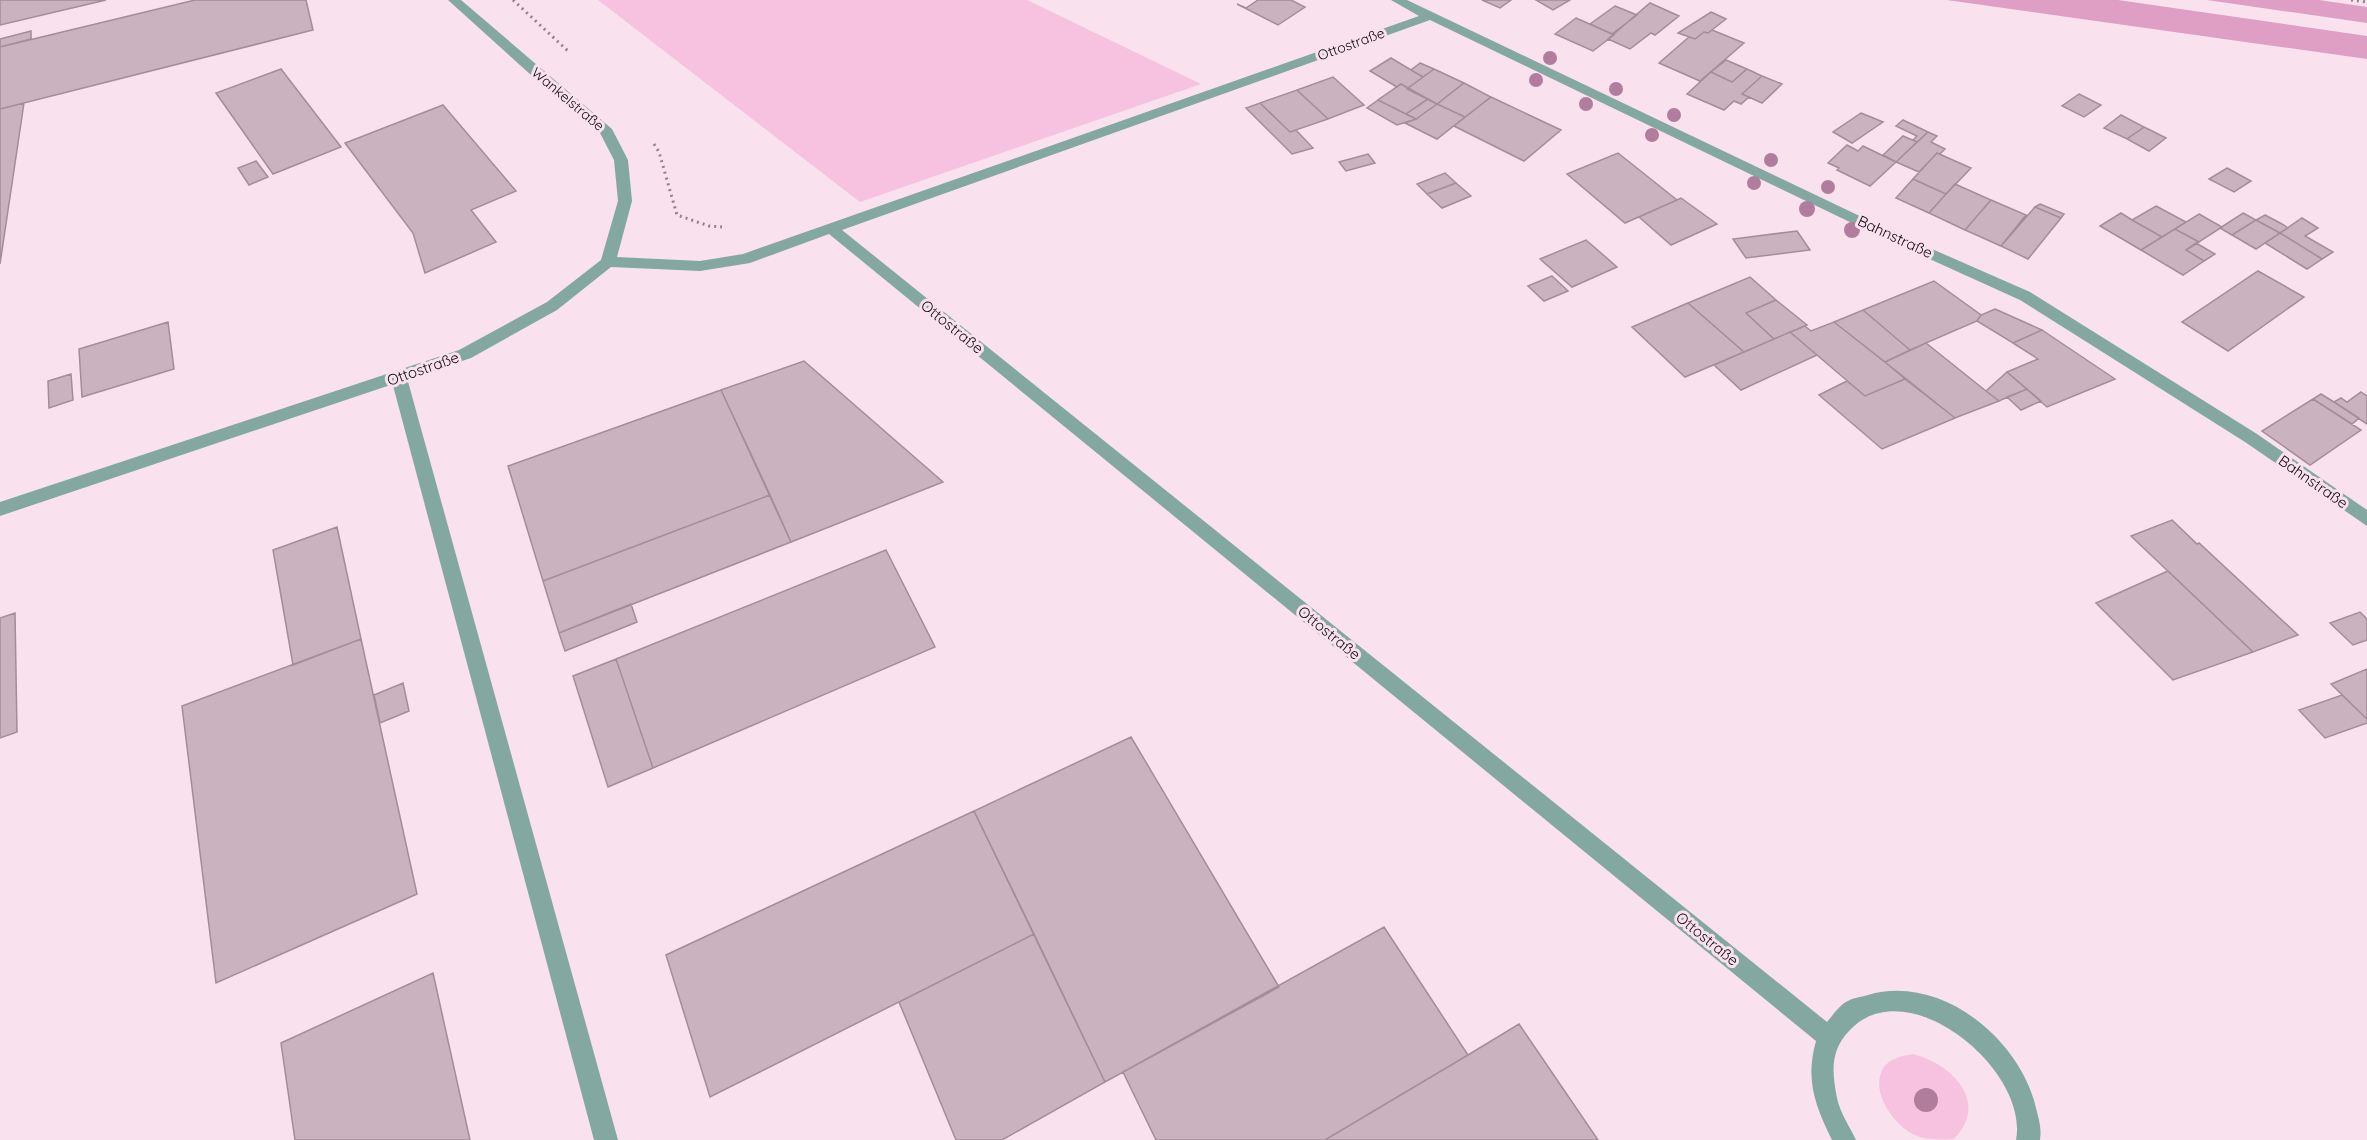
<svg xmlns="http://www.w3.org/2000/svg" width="2367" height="1140" viewBox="0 0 2367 1140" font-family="Quicksand,sans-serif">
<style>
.green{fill:#f6c2df}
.forest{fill:#df9ec3}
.building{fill:#cab3bf;stroke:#a38d99;stroke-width:1.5}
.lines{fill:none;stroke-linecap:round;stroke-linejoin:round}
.path{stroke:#93828b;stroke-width:3;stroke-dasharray:2 4;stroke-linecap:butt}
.service{fill:#83a8a2;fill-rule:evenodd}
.minor{fill:#83a8a2;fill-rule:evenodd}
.tree{fill:#b17d9d}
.labels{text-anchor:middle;stroke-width:6;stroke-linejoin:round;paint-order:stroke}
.far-street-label{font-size:14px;fill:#120a0f;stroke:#f9e1ee}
.street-label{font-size:15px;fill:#120a0f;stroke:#f9e1ee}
</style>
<rect width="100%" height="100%" fill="#f9e1ee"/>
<path class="green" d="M598,0H1027L1201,84L860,202Z
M1913,1054C1952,1064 1990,1102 1954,1139C1942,1140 1928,1140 1917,1136C1895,1127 1868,1091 1884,1067C1891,1058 1902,1056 1913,1054Z"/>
<path class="forest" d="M1947,0H2118L2367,36V59Z
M2207,0H2319L2367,7V23Z"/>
<path class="building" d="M0,0H106L0,25Z
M195,0H306L313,30L0,109V47Z
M1258,0H1291L1305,7L1278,25L1237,4L1246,8Z
M1482,0H1511L1500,8Z
M1536,0H1570L1553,10Z
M1650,3L1679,16L1655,35L1651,33L1630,49L1608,39Z
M1615,6L1637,15L1612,34L1590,24Z
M1711,12L1726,19L1708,33L1704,32L1695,39L1678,33Z
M1576,18L1612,34L1614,35L1593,51L1555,34Z
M1712,30L1744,43L1700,81L1659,63L1689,37L1695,39L1704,32L1708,33Z
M31,31V39L0,47V39Z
M1391,58L1411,70L1423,77L1408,88L1401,84L1397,87L1370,71Z
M1726,60L1747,69L1732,82L1711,72Z
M1420,63L1434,69L1423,77L1411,70Z
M281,69L341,147L273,174L216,93Z
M1434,69L1464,83L1437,104L1407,89Z
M1747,69L1762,76L1742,94L1749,97L1741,104L1734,101L1724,110L1687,94L1711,72L1732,82Z
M1762,76L1782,84L1762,103L1742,94Z
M1333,77L1364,105L1328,119L1297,90Z
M1464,83L1491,97L1465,117L1437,104Z
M1401,84L1428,99L1406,114L1378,100Z
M1297,90L1328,119L1290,132L1260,103Z
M2079,94L2101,105L2084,117L2062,106Z
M1491,97L1561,130L1524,161L1454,126Z
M1428,99L1437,104L1416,119L1406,114Z
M1378,100L1416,119L1397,125L1367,108Z
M24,103L0,264V109Z
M1260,103L1290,132L1296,130L1313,148L1292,154L1246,108Z
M1437,104L1465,117L1437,139L1405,123L1416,119Z
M443,105L516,191L471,210L496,242L425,273L413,233L345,143Z
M1861,113L1883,122L1852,143L1833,132Z
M2121,115L2144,127L2127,139L2104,128Z
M1903,120L1928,132L1917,142L1913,140L1917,136L1896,126Z
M2144,127L2166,138L2149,151L2127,139Z
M1928,132L1937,136L1931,142L1945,149L1940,154L1937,153L1919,172L1896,162Z
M1903,136L1917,142L1896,162L1883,155Z
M1847,145L1858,151L1863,146L1896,162L1870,186L1837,170L1839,168L1828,163Z
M1618,153L1677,200L1625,223L1567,174Z
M1937,153L1971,168L1946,194L1913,179Z
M1368,154L1375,163L1346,171L1339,162Z
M256,161L268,177L249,185L238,168Z
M2227,168L2251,181L2234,192L2209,179Z
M1445,173L1456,183L1427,194L1417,184Z
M1913,179L1946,194L1929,213L1896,198Z
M1456,183L1471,196L1442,208L1427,194Z
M1955,184L1991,200L1965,230L1929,213Z
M1681,198L1717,224L1671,245L1639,217Z
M1991,200L2026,215L2001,246L1965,230Z
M2040,204L2064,214L2061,218L2035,207Z
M2156,206L2186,222L2162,237L2132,220Z
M2035,207L2061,218L2028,259L2001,246Z
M2121,213L2132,220L2162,237L2141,250L2100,226Z
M2243,213L2256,220L2232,235L2220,228Z
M2199,214L2222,227L2199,242L2175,229Z
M2265,215L2282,224L2288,228L2280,233L2256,220Z
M2302,218L2318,228L2305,236L2333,252L2322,259L2280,233Z
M2256,220L2280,233L2256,249L2232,235Z
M2175,229L2199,242L2186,250L2204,261L2183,275L2141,250Z
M1797,231L1810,250L1746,258L1733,239Z
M2280,233L2322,259L2307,269L2265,243Z
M1586,240L1617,267L1572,287L1540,259Z
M2196,243L2215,254L2204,261L2186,250Z
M2258,271L2304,297L2228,351L2182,322Z
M1552,276L1568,291L1544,301L1528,286Z
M1750,277L1776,300L1746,313L1774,339L1744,352L1688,303Z
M1934,281L1981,315L1977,321L1910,350L1863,310Z
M1776,300L1807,325L1774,339L1746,313Z
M1688,303L1744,352L1685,377L1632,327Z
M1995,309L2042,330L2013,343L1977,321L1981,315Z
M1863,310L1910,350L1885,362L1834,322Z
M168,322L174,369L82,397L79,349Z
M1834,322L1885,362L1905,379L1865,396L1790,332L1805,326L1811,331Z
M2042,330L2115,379L2047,407L2007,372L2038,359L2013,343Z
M1790,332L1817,355L1741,390L1714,365Z
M1926,343L1986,391L1999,401L1955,418L1885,362Z
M804,361L943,482L791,542L721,390Z
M2007,372L2027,389L1999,401L1986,391Z
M71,374L73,400L49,408L48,381Z
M1905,379L1955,418L1882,449L1819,395L1847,381L1865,396Z
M2027,389L2041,401L2021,410L2007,397Z
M721,390L770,495L543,581L508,466Z
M2361,392L2367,396V424L2334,402L2341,398L2347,402Z
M2321,394L2334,402L2359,418L2352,424L2313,399Z
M2313,399L2361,430L2310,465L2262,431Z
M770,495L791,542L559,633L543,581Z
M2172,520L2197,544L2199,543L2298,635L2253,652L2131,536Z
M337,527L361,639L293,665L273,550Z
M886,550L935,647L653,768L616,659Z
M2168,571L2253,652L2173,680L2096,603Z
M631,604L637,622L565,651L559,633Z
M2360,612L2367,619V640L2353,645L2330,623Z
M15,613L17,732L0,738V618Z
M361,639L417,894L216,983L182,706Z
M616,659L653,768L608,787L573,676Z
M2367,669V719L2331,684Z
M403,683L409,711L380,723L374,695Z
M2342,695L2367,719V723L2325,738L2299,710Z
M1131,737L1279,987L1105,1082L974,811Z
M974,811L1034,934L710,1097L666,955Z
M1384,927L1468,1055L1325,1140H1156L1123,1072Z
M1034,934L1105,1082L1002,1140H956L899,1002Z
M433,973L470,1140H295L281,1043Z
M1519,1024L1598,1140H1325L1468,1055Z"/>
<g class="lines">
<path class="path" d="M513,0L568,51
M2351,0L2367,2
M654,144L659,152L677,215L709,226L722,227"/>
<path class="service" d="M399,372L407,378L618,1140H594L391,378Z"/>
<path class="minor" d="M448,0H461L612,129L628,160L632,201L617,257L700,261L743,254L1419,16L1391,0H1407L1891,231L2030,292L2257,434L2367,510V526L2245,442L2020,300L1881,237L1430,20L842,230L1827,1022C1833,1015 1839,1006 1846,1002C1852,998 1861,997 1868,995C1939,974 2017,1036 2035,1104C2038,1117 2042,1127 2040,1140H2016C2030,1070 1906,968 1849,1031C1830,1051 1832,1072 1837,1098C1840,1113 1850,1127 1856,1140H1832C1815,1105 1805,1080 1816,1041L829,234L750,263L700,271L611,267L557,310L471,358L0,516V502L459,350L547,302L601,260L618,201L614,160L599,131L552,94Z"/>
</g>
<g class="tree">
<circle cx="1550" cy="58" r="7"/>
<circle cx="1536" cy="80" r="7"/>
<circle cx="1616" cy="89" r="7"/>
<circle cx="1586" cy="104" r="7"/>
<circle cx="1674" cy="115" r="7"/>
<circle cx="1652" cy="135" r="7"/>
<circle cx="1771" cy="160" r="7"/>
<circle cx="1754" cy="183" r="7"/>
<circle cx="1828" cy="187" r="7"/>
<circle cx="1807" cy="209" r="8"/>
<circle cx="1852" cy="230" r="8"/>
<circle cx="1926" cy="1100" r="12"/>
</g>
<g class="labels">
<g class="far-street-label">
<text transform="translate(1351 44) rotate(-20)" y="5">Ottostraße</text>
<text transform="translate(568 99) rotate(40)" y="5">Wankelstraße</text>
</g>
<g class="street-label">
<text transform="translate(1895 237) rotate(25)" y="5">Bahnstraße</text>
<text transform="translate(952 327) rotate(39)" y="5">Ottostraße</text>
<text transform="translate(423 369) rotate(-19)" y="5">Ottostraße</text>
<text transform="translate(2313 482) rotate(35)" y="5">Bahnstraße</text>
<text transform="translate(1329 633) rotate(39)" y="5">Ottostraße</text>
<text transform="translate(1707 939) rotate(39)" y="5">Ottostraße</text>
</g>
</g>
</svg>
